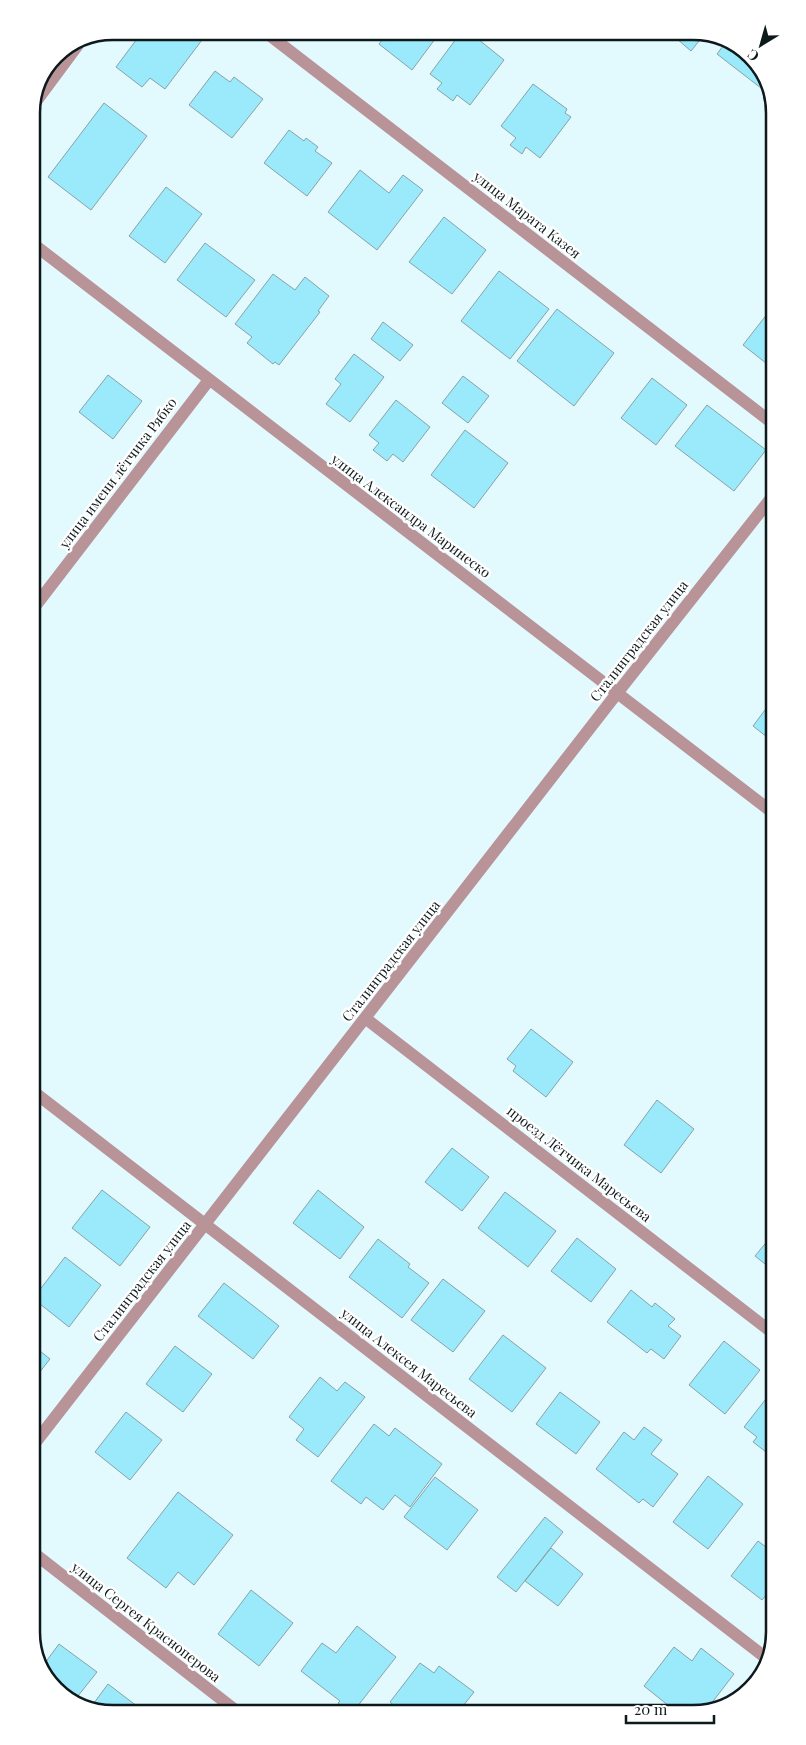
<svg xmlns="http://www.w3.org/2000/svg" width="806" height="1745" viewBox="0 0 806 1745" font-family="'Playfair Display',serif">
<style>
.building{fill:#9beafc;stroke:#87a2a8}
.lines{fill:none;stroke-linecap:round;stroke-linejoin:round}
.minor{stroke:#b89397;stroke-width:12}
.labels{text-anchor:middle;stroke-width:5;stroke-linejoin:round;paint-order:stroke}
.street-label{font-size:14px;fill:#0e191b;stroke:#fff}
.rim{fill:none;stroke:#0e191b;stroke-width:2.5}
</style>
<rect width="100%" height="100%" fill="#e2f9fe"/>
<path class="building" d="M143,31H191L202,40L165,89L150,78L142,87L116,67Z
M389,31H441L412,70L379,44Z
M462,31H468L504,60L470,105L457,95L453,101L437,89L442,83L430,74Z
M683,31H697L703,36L691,51L677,39Z
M726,42L743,48L770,86V95L717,54Z
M215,71L230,82L234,77L263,99L232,138L189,105Z
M533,84L567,109L565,113L571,117L540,158L526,147L522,154L510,145L516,138L501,126Z
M104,103L147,136L91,210L48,177Z
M289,130L304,141L306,138L318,147L315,151L332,163L307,196L264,163Z
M360,170L389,193L403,175L423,190L377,250L328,212Z
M166,187L202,214L165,263L129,236Z
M444,217L486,250L452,294L409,262Z
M205,243L255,280L226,317L177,280Z
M499,271L549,309L510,359L461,321Z
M273,274L295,290L305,277L329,296L318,311L320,312L279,365L275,362L273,364L247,343L252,337L235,324Z
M557,309L614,353L574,406L517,361Z
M771,309V367L743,345Z
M383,322L413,345L400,361L371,339Z
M354,354L384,377L350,422L326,404L341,384L335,379Z
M108,375L142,401L113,439L79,412Z
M463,376L489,396L468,423L442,403Z
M652,378L687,405L656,445L621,418Z
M396,400L430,427L403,462L393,454L387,461L373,450L379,443L369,435Z
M707,405L766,450L734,491L675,446Z
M465,430L508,463L474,508L431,475Z
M768,706L772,709V741L753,726Z
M531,1029L573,1062L546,1097L513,1071L516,1066L507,1059Z
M657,1100L694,1129L661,1173L624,1145Z
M452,1148L489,1177L462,1211L425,1182Z
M102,1190L150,1227L120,1266L72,1228Z
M318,1190L364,1227L340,1259L293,1223Z
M505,1192L556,1231L528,1267L478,1228Z
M774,1233V1271L755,1256Z
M577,1238L616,1269L591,1302L551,1271Z
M378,1239L410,1264L408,1267L429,1283L402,1318L349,1277Z
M65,1257L101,1285L69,1327L35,1300V1296Z
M443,1279L485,1311L453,1352L411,1320Z
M224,1283L279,1326L253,1359L198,1316Z
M631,1290L652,1307L655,1303L675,1319L668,1326L681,1336L664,1359L651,1349L647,1353L607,1322Z
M503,1335L546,1368L512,1412L469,1379Z
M724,1341L760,1370L725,1414L689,1385Z
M175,1346L212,1374L183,1412L146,1384Z
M35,1347L50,1359L35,1378Z
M320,1377L337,1391L345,1382L365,1397L318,1457L296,1440L304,1429L289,1417Z
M560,1392L600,1422L576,1454L536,1424Z
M769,1395L774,1399V1458L753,1442L757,1437L744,1427Z
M126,1412L162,1440L130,1480L95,1452Z
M374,1424L389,1436L395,1428L442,1464L410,1507L395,1495L383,1510L366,1497L361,1504L331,1481Z
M644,1427L662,1440L651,1454L678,1474L653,1507L643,1499L639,1503L596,1469L624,1432L634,1440Z
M708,1476L743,1504L708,1549L673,1522Z
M435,1477L478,1510L447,1550L404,1517Z
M178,1492L233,1535L194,1585L178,1572L166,1588L127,1558Z
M545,1517L563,1532L516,1592L497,1577Z
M758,1541L775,1554V1584L762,1600L731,1576Z
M551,1548L583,1574L558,1606L525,1581Z
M251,1590L293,1623L259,1666L218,1634Z
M357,1626L396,1657L353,1712H349L338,1703L340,1701L301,1671L322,1643L336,1653Z
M59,1644L97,1672L74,1701L63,1697L42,1667Z
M674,1647L692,1661L701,1648L734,1674L707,1709L674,1710L644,1686Z
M420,1663L434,1673L439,1666L474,1692L459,1711L401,1712L390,1702Z
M108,1684L146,1713L107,1714L91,1707Z"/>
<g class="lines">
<path class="minor" d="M264,31L771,422
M32,107L78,45
M32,243L772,812
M33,609L209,380
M365,1018L774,1334
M34,1092L766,1658
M35,1443L618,692L772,497
M35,1554L239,1713"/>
</g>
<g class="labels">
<g class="street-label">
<text transform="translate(527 215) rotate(38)" y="5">улица Марата Казея</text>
<text transform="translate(118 473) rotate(-53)" y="5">улица имени лётчика Рябко</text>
<text transform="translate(411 516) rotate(37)" y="5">улица Александра Маринеско</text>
<text transform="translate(639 641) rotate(-52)" y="5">Сталинградская улица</text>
<text transform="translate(391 961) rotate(-52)" y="5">Сталинградская улица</text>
<text transform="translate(579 1164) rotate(38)" y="5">проезд Лётчика Маресьева</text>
<text transform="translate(142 1281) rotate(-52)" y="5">Сталинградская улица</text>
<text transform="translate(409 1363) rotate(38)" y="5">улица Алексея Маресьева</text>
<text transform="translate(146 1622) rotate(38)" y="5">улица Сергея Красноперова</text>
</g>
</g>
<path d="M0 0H806V1745H0ZM113 40H693A73 73 0 0 1 766 113V1632A73 73 0 0 1 693 1705H113A73 73 0 0 1 40 1632V113A73 73 0 0 1 113 40Z" fill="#fff" fill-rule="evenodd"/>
<path class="rim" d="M113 40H693A73 73 0 0 1 766 113V1632A73 73 0 0 1 693 1705H113A73 73 0 0 1 40 1632V113A73 73 0 0 1 113 40Z"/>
<g transform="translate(761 45) rotate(217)" stroke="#ffffff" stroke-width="4" paint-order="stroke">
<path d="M0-4L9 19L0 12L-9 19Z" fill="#0e191b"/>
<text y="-8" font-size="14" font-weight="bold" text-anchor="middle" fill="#0e191b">С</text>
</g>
<path d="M626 1715v8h88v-8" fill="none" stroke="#0e191b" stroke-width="2.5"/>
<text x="634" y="1715" font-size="15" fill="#0e191b" stroke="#ffffff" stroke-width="4" paint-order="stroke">20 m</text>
</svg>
